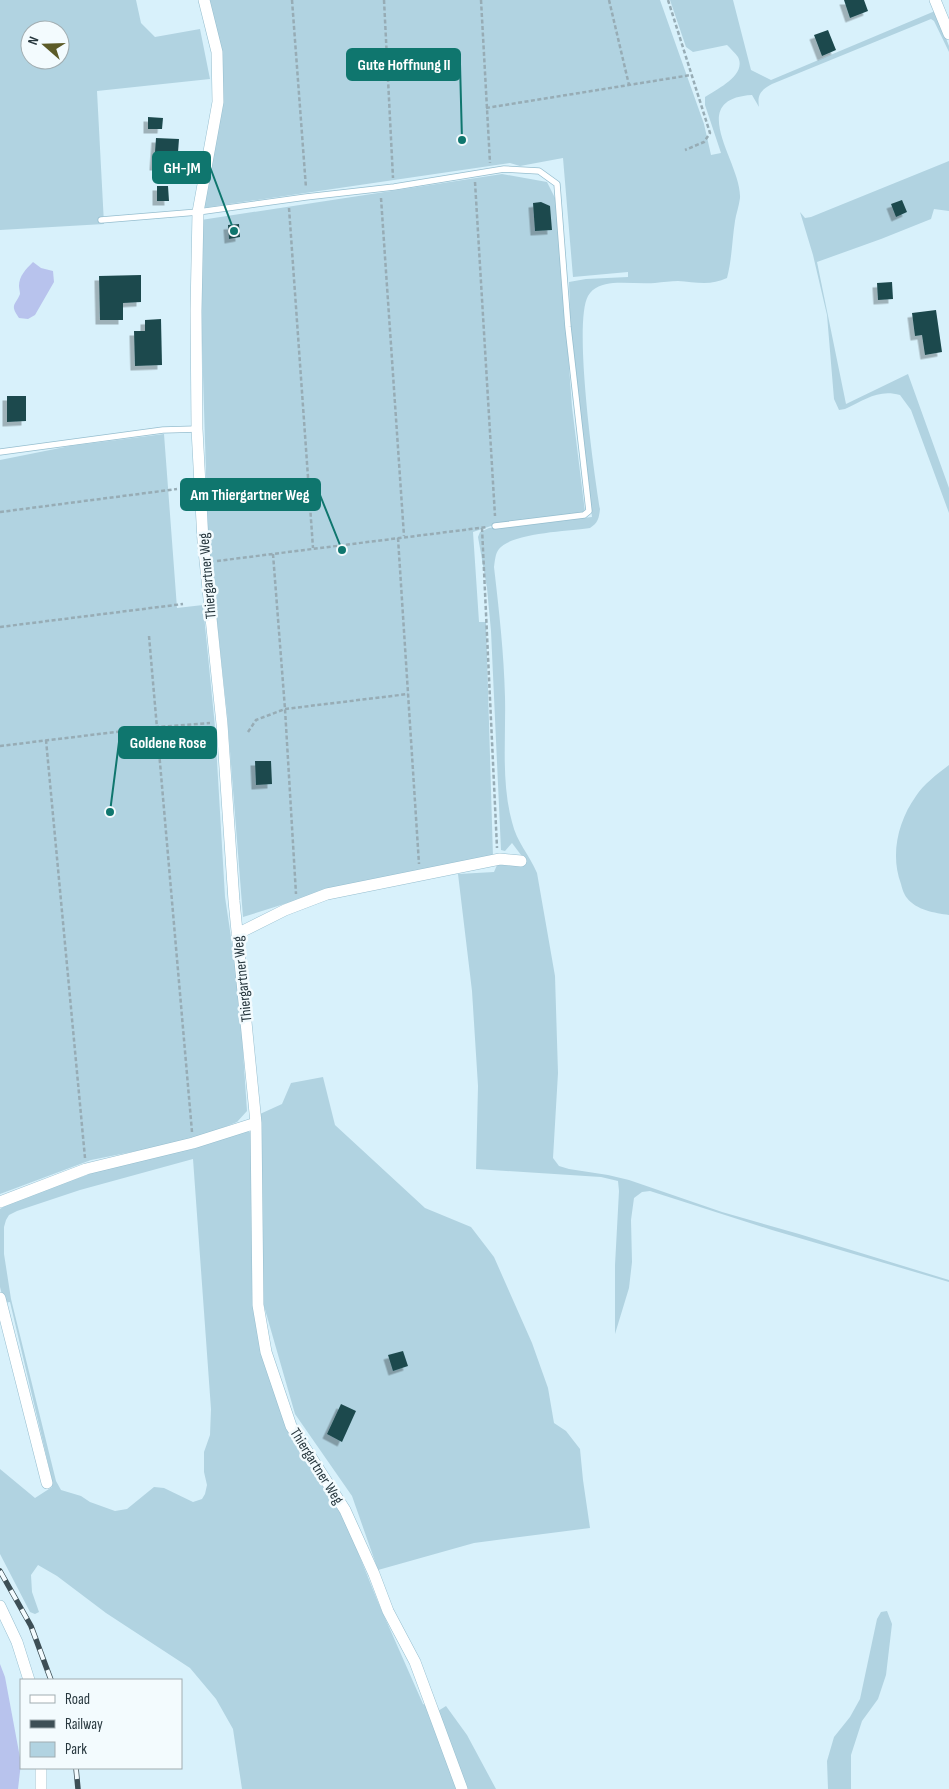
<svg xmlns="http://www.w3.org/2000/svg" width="949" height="1789" viewBox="0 0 949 1789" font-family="'Sofia Sans Condensed',sans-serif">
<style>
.green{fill:#b1d3e1;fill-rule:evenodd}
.water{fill:#b8c3ed}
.building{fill:#1d4a4e;filter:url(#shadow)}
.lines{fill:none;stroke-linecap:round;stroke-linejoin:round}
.lane-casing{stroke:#96becf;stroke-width:7}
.street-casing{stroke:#96becf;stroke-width:12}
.path{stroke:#97acb5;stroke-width:2.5;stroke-dasharray:4 2.5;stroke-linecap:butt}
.lane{stroke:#fff;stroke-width:5.5}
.street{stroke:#fff;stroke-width:11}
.rail-casing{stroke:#3d4f56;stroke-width:5.5}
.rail{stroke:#f3fbfe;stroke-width:4;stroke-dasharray:11;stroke-linecap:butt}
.labels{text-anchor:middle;stroke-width:5;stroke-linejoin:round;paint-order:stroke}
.street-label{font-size:15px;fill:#27373e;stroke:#f3fbfe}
.leader{fill:none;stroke:#0f766e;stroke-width:2}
.callout-dot{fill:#0f766e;stroke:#f3fbfe;stroke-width:2}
.callout{fill:#0f766e;stroke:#0f766e;stroke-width:2}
.callout-label{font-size:16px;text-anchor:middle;font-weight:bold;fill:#fff}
</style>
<defs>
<filter id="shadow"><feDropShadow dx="-4.5" dy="4.5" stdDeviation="0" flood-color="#0004"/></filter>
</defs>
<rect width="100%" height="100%" fill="#d8f1fb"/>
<path class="green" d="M0,0H136L141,23L155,37L200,29L210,79L97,91L104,224L0,230ZM30,30H60V60H30Z
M209,0H660L704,124L711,155L721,153L705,105V97C717,89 747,75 738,57C735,53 730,48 727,45L693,52L686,47L670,0H733L751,70L771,80L935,11L949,46V52L934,21L931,19L772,84C761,90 757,94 759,107L752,95C684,99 742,163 740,198C739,206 736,214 735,221C732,240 732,259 727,278C711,286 695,282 678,281C671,281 663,282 655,283C641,284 627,282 613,283C603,284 593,287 588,296C573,323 594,473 600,509C599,518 598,523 590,528C570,531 511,533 499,549C495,554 495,561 494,567C499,610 504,654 505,697C506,738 501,782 512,822C517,843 529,854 537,873L555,976L558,1073L553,1158L559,1166L569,1169L608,1175L629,1180L722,1212L799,1234L949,1280V1282L772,1230L650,1191L642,1192L634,1198L631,1220L632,1262L629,1288L615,1334V1265L619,1191L618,1181L601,1177L476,1169L478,1086L472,991L458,874L494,872L497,865L524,859L512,843L505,851L501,850L491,631L487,588L478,537L480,532L489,528L592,517L571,342L569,282L586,279L628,277V272L573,277L563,158L520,166L510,163L202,208L223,104Z
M949,161V211L934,209L931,219L881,239L817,262L846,404L908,374L949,488V513L911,410L900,395C878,389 865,400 845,409L839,410L834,399L827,315L813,255L800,212L805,218L811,217Z
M502,174L547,182L557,202L572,407L585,512L494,525L473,532L479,622H486L493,857L297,900L243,917L227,713L208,539L201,310V220Z
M164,434L177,608L203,605L215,727L225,897L239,991L247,1111L237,1122L192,1140L91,1160L0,1194V460L70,446Z
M949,765V915C935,913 916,910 907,898C904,895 902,888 901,884C890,855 898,821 916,796C924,784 937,774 949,765Z
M323,1077L335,1125L425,1208L471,1227L494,1257L532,1343L548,1388L554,1423L566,1431L580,1449L583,1480L590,1528L474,1543L378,1570L352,1496L295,1414L260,1292V1114L282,1104L291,1083Z
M246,1130L251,1133L253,1142L252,1289L281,1402L347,1525L378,1602L423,1704L438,1711L446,1706L467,1735L496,1789H242L233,1729L216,1699L190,1668L106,1613L57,1576L38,1565L31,1575L32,1592L39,1612L35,1614L30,1612L0,1554V1469L35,1498L52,1487V1480L10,1302L4,1303L0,1287V1209L11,1202L98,1171ZM193,1159L211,1409L210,1435L204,1452V1472L207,1485L205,1494L202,1499L193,1502L164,1488L154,1487L127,1509L115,1511L90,1502L81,1496L61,1490L56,1481L11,1299L4,1254V1227L6,1220L9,1215L17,1211L80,1190Z
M887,1611L892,1624L886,1675L878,1699L862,1721L851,1755V1789H828L827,1761L834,1737L850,1717L860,1699L877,1619L881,1612Z"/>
<path class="water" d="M33,262L41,268L53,271L54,282L35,315L28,319L19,318C9,304 16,305 20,294C20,292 19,288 19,286C19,276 26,269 33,262Z
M0,1664L5,1677L21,1763L18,1789H0Z"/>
<path class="building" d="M844,0H864L868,11L850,18Z
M828,30L836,50L822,56L814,35Z
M148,117L163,118L162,129H148Z
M156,138L179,139L177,166H154Z
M157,186H168L169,201H157Z
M902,200L907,212L896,217L891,204Z
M541,202L550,206L552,230L535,231L533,203Z
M239,224L240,237L229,239L228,225Z
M141,275V302L123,303V320H100L99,276Z
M892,282L893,299L878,300L877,283Z
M936,310L942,352L925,355L922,335L915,336L912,313Z
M161,319L162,365L135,366L134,331H145V320Z
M7,396H26V421L7,422Z
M255,761H271L272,784L256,785Z
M403,1351L408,1366L393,1371L388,1355Z
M341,1404L356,1411L342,1442L327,1434Z"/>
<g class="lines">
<g class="lane-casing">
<path id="lane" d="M101,220L198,212L306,197L394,187L504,169L539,171L557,184L568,327L589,511L584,515L495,526
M0,452L163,430L197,429"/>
</g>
<g class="street-casing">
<path id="street" d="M204,0L217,52L218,102L198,212L196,311L197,429L203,541L222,724L234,901L256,1123L258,1305L266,1352L291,1426L345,1510L374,1574L388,1611L415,1662L462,1789
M935,0L949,34
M237,934L285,910L327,894L500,859L521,861
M0,1202L86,1169L193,1143L256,1123
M0,1298L47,1483
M0,1606L17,1642L29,1680
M41,1789V1768"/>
</g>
<path class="path" d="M292,0L306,188
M384,0L393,178
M481,0L490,163
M609,0L629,85
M668,0L710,133L704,142L685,150
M486,108L691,75
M475,182L495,516
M381,198L404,536
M289,208L313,548
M0,512L177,489
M482,528L497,848
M398,538L419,864
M273,554L285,709L296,894
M217,561L487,527
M0,627L183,604
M149,636L192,1132
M248,732L256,720L285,709L408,694
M46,740L85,1158
M0,746L157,727L210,723"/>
<use href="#lane" class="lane"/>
<use href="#street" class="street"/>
<g class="rail-casing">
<path id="rail" d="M0,1571L31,1626L51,1680
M76,1768L78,1789"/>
</g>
<use href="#rail" class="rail"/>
</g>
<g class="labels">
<g class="street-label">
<text transform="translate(207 576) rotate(-95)" y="5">Thiergartner Weg</text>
<text transform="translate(242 979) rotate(-96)" y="5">Thiergartner Weg</text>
<text transform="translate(317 1466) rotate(58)" y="5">Thiergartner Weg</text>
</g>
</g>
<path class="leader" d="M462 140L460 64M234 231L210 167M342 550L320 495M110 812L119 742"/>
<g class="callout-dot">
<circle cx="462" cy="140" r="5"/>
<circle cx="234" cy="231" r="5"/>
<circle cx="342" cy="550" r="5"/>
<circle cx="110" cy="812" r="5"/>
</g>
<g class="callout">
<rect x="347" y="49" width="113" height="31" rx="5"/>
<rect x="153" y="152" width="57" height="31" rx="5"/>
<rect x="181" y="479" width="139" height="31" rx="5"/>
<rect x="119" y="727" width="97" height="31" rx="5"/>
</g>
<g class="callout-label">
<text x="404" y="70">Gute Hoffnung II</text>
<text x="182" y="173">GH-JM</text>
<text x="250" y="500">Am Thiergartner Weg</text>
<text x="168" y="748">Goldene Rose</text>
</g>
<rect x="20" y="1679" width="162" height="90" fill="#f3fbfe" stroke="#a1adb1"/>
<rect x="30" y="1695" width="25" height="8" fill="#ffffff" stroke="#a1adb1"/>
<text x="65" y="1704" font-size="15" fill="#27373e">Road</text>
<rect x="30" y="1720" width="25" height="8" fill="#3d4f56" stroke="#a1adb1"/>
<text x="65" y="1729" font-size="15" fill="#27373e">Railway</text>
<rect x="30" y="1742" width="25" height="15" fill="#b1d3e1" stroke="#a1adb1"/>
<text x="65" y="1754" font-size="15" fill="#27373e">Park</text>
<g transform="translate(45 45) rotate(290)"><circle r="24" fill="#f3fbfe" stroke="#a1adb1"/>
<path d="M0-4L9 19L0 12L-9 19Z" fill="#5c5b28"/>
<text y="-8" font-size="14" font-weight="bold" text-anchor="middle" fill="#27373e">N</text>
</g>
</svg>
